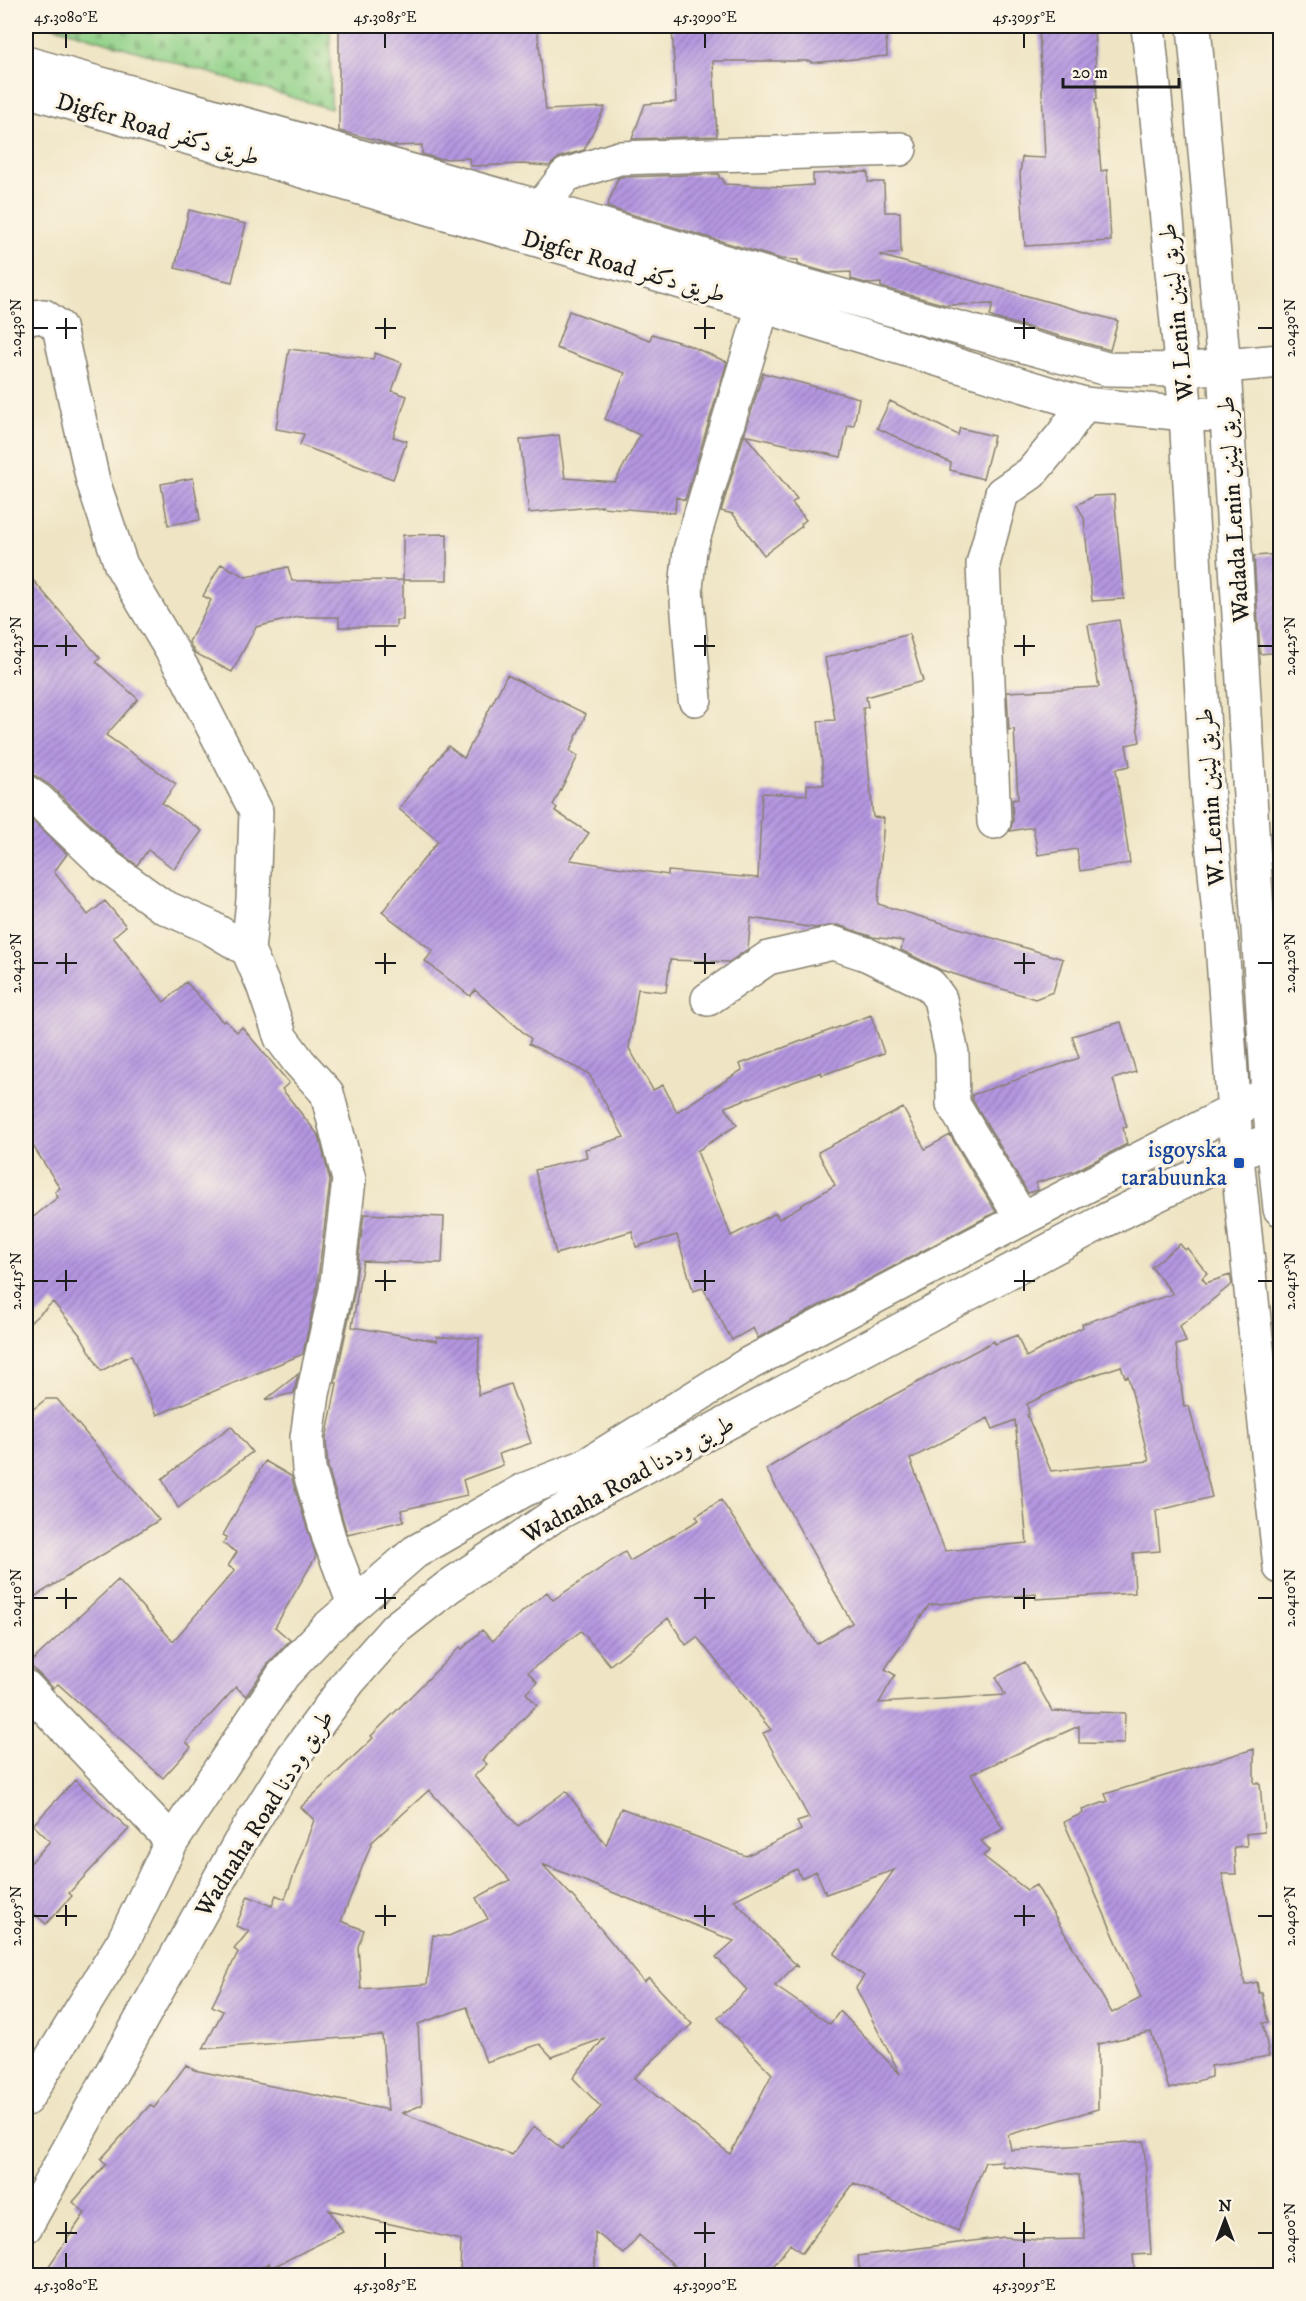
<svg xmlns="http://www.w3.org/2000/svg" width="1306" height="2301" viewBox="0 0 1306 2301" font-family="'IM FELL DW Pica',Amiri,serif">
<style>
.cemetery{fill:url(#cemetery-stones);stroke:#567652;stroke-width:1.5}
.building{fill:url(#building-hatch);fill-rule:evenodd}
.lines{fill:none;stroke-linecap:round;stroke-linejoin:round}
.minor-casing{stroke:#868070;stroke-width:36}
.major-casing{stroke:#868070;stroke-width:36}
.minor{stroke:#fff;stroke-width:33}
.major{stroke:#fff;stroke-width:33}
.ticks{fill:none;stroke:#1c1c1c;stroke-width:2}
.transit-dot{fill:#1a4fb4;stroke:#fcf5e5;stroke-width:2}
.labels{text-anchor:middle;stroke-width:6;stroke-linejoin:round;paint-order:stroke}
.street-label{font-size:24px;fill:#1c1c1c;stroke:#fcf5e5}
.transit-label{font-size:24px;fill:#164399;stroke:#fcf5e5;text-anchor:end}
.neatline{fill:none;stroke:#1c1c1c;stroke-width:2}
.ticks-label{font-size:15px;text-anchor:middle;fill:#1c1c1c}
</style>
<defs>
<pattern id="cemetery-stones" width="16" height="16" patternUnits="userSpaceOnUse" patternTransform="scale(1.5)"><rect width="16" height="16" fill="#90d188"/><path d="M2 7V4a2 2 0 0 1 4 0v3zM10 15v-3a2 2 0 0 1 4 0v3z" fill="#7cb375"/></pattern>
<pattern id="building-hatch" width="6" height="6" patternUnits="userSpaceOnUse" patternTransform="scale(1.5)"><rect width="6" height="6" fill="#b597e1"/><path d="M-1 1l2-2M0 6l6-6M5 7l2-2" fill="none" stroke="#927ab6"/></pattern>
</defs>
<rect width="100%" height="100%" fill="#fcf5e5"/>
<filter id="ink" filterUnits="userSpaceOnUse"><feTurbulence type="fractalNoise" baseFrequency=".0167" numOctaves="2"/><feDisplacementMap in="SourceGraphic" scale="12" xChannelSelector="R" yChannelSelector="G"/><feConvolveMatrix kernelMatrix="1 2 1 2 8 2 1 2 1" color-interpolation-filters="sRGB"/></filter>
<filter id="wash" filterUnits="userSpaceOnUse"><feTurbulence type="fractalNoise" baseFrequency=".008" numOctaves="4" result="noise"/><feDisplacementMap in="SourceGraphic" scale="24" xChannelSelector="R" yChannelSelector="G"/><feGaussianBlur stdDeviation="1.35" result="paint"/><feColorMatrix in="noise" values="0 0 0 0 0 0 0 0 0 0 0 0 0 0 0 0 0 1.4 0 .05"/><feComposite in="paint" operator="in"/></filter>
<g filter="url(#wash)">
<rect width="100%" height="100%" fill="#efe5c5"/>
<path class="cemetery" d="M52,26H330L331,109Z"/>
<g id="blocks">
<path class="building" d="M400,26H537L546,110L605,107L584,150L560,157L549,166L522,164L470,166L469,158L439,159L422,154V145L392,146L380,142V141L339,131V28H400Z
M672,26H886L887,56L811,63V61H713L717,136L632,139L645,104L676,102Z
M1039,26H1094L1097,99H1095L1101,171L1107,170L1111,241L1025,246L1020,175L1022,157L1045,158Z
M868,172V182H884L885,212H900L901,253L879,255L1118,321L1110,350L994,318L990,316L993,304L946,305L881,287V283L869,284L851,279V272L829,273L798,264V260L781,259L607,207L618,178L622,177L719,174V178L723,179L724,184L783,187L813,185V174Z
M189,210L246,224L232,282L175,268Z
M569,311L650,340L652,334L688,345L727,362L685,500L676,497L675,513L601,507L602,506L529,513L520,440L559,435L565,478L615,482L640,435L605,419L625,373L556,348Z
M289,349L373,359L375,353L402,363L392,391L407,396L393,437L407,441L393,479L300,445L304,434L276,429Z
M763,373L859,398L854,426L848,425L841,457L745,435L797,499L792,503L806,520L801,524L802,526L764,555L733,514L721,511Z
M890,401L958,435L960,428L994,436L983,479L950,470L951,463L877,428Z
M193,478L200,520L168,525L161,484Z
M1114,495L1124,599L1092,601L1084,518L1077,505L1094,496Z
M447,534V580H403V535Z
M1281,554V652L1260,654L1254,556Z
M221,564L246,577L288,567L292,581L403,580V620H396V627H339V617H298L256,627L232,672L195,653L189,642L211,600L203,596Z
M26,572L100,658L96,662L138,699L106,735L176,784L162,803L202,831L174,869L148,850L137,865L119,852L51,786L36,776L26,774Z
M1119,620L1140,742L1126,745L1130,766L1116,769L1130,863L1080,871L1077,849L1038,855L1033,827L1010,831L1013,821L1012,800L1018,799L1014,729L1009,730L1007,692L1099,687L1088,625Z
M909,634L923,681L866,697L868,707L863,708L873,817L884,818L878,904L1063,959L1053,992L1035,999L941,970L901,950L903,941L873,937L838,925L815,928L751,918L748,949L729,962L670,960L666,992L638,989L629,1048L653,1090L663,1085L677,1112L742,1070L740,1064L871,1015L884,1053L822,1075L821,1072L725,1107L737,1125L697,1151L731,1236L776,1213L779,1219L835,1185L818,1152L903,1108L925,1149L950,1135L996,1212L758,1338L753,1328L732,1340L703,1288L693,1291L677,1235L636,1247L632,1231L556,1254L535,1170L587,1157L585,1149L624,1137L589,1074L529,1044L531,1039L475,990L470,996L425,961L433,951L382,912L438,841L399,809L448,746L464,758L507,675L586,714L570,751L578,756L553,805L557,808L555,811L589,833L570,860L668,875V871L758,878L762,793L807,795V784L824,785L818,721L835,720L825,658Z
M26,814L67,854L54,872L88,915L105,901L126,926L113,937L164,1002L186,982L223,1022L225,1020L237,1032L242,1027L289,1083L282,1089L319,1136L330,1181L317,1287L303,1354L157,1415L131,1355L101,1371L81,1336L53,1302L26,1326V1223L58,1197L55,1192L60,1188L26,1135Z
M1121,1022L1136,1072L1113,1079L1127,1127L1123,1128L1127,1144L1075,1171L1036,1183L1038,1190L1028,1193L972,1099V1095L1079,1058L1072,1036Z
M364,1214L444,1217L442,1263L363,1261L352,1327L437,1341V1337L479,1338L478,1395L510,1384L531,1443L499,1454L503,1465L463,1480L467,1495L401,1510L404,1521L347,1534L328,1467L326,1439L337,1383H335L354,1294Z
M1180,1244L1185,1250L1187,1248L1207,1273L1202,1278L1206,1283L1230,1275L1232,1284L1180,1326L1186,1342L1176,1345L1184,1407L1189,1406L1212,1497L1156,1511L1160,1551L1133,1553L1135,1593L1036,1599V1594L929,1605L885,1669L895,1675L879,1703L1005,1695L996,1677L1025,1662L1052,1711L1125,1713L1124,1744L1079,1743V1726L971,1774L1003,1829L981,1841L990,1850L983,1856L1027,1890L1036,1885L1112,2013L1141,1998L1064,1822L1083,1813L1082,1810L1108,1801L1105,1794L1254,1749V1783H1260L1264,1832L1246,1834L1247,1846L1234,1847L1236,1874H1222L1245,1985L1257,1982L1259,1993H1262L1268,2022L1263,2023L1269,2056L1211,2066V2077L1169,2089L1151,2032L1098,2044V2109L1008,2135L1011,2150L1144,2141L1151,2254L1133,2255L1135,2276H1087V2272L1008,2273V2276H860L858,2256L1004,2237L1037,2240L1085,2239L1079,2175L1002,2166V2161L985,2162L958,2231L854,2183L802,2253L790,2244L766,2276H687L639,2235L624,2254L595,2232V2276H460L461,2240L329,2210L343,2232L271,2268L269,2263L244,2276H42L85,2213L73,2202L106,2164L101,2159L150,2105L154,2108L186,2065L194,2070L388,2110L382,2035L203,2049L223,2011L212,2006L238,1952L234,1949L249,1931L236,1926L248,1896L272,1906L276,1895L285,1899L314,1820L301,1807L373,1738L371,1736L460,1647L462,1649L482,1630L493,1641L523,1611L547,1592L553,1600L625,1552L630,1561L699,1520L696,1516L721,1500L817,1644L852,1623L766,1469L853,1417L994,1341L995,1344L1017,1335L1026,1357L1083,1327L1082,1324L1173,1294L1151,1267ZM1121,1366L1125,1377L1128,1376L1149,1461L1051,1471L1027,1415L1029,1414L1027,1404L1070,1383ZM988,1418L993,1429L1015,1420L1027,1543L945,1551L910,1459ZM668,1618L686,1645L697,1637L771,1730L763,1733L809,1818L797,1822L801,1830L746,1856L621,1808L606,1845L566,1791L518,1826L474,1776L487,1764L482,1760L537,1705L526,1693L537,1682L528,1672L581,1631L610,1665ZM429,1790L510,1880L476,1898L488,1919L449,1936L433,1935L427,1984L361,1989L358,1947L364,1930L341,1921L372,1842ZM542,1864L734,1941L716,1957L747,1990L718,2018L772,2074L730,2154L634,2078L692,2024L649,1978L644,1982L586,1911ZM797,1869L801,1878L816,1871L826,1894L894,1870L834,1954L864,1976L856,1988L900,2074L840,2011L830,2024L775,1986L795,1966L798,1967L734,1900ZM467,2007L486,2062L540,2044L552,2057L604,2038L573,2078L601,2107L562,2149L534,2126L512,2155L402,2113L422,2105L418,2024Z
M298,1374L294,1393L265,1400Z
M46,1399H57L159,1520L26,1602V1415Z
M231,1426L252,1452L178,1508L162,1479Z
M265,1461L291,1476L316,1556L275,1627L290,1640L268,1664L246,1696L236,1687L186,1742L191,1747L163,1778L58,1684L53,1688L29,1664L118,1580L173,1641L235,1570L228,1566L237,1552L223,1544L227,1537L223,1535Z
M75,1780L129,1829L69,1893L72,1896L46,1924L26,1906V1868L50,1841L33,1825Z"/>
</g>
</g>
<g filter="url(#ink)">
<use href="#blocks" fill-opacity="0" stroke="#868070" stroke-width="1.5"/>
<g class="lines">
<g class="minor-casing">
<path id="minor" d="M26,63L541,207L789,281L1107,369L1181,370L1280,361
M26,90L763,306L1084,404L1186,414L1227,415
M541,207L566,175L619,158L900,149
M26,318L44,316L59,327L93,481L121,565L188,678L256,811L253,900L248,950
M695,699L686,588L690,550L763,306
M26,792L38,800L107,866L162,906L208,926L248,950L263,985L281,1038L299,1062L327,1093L349,1180L336,1290L313,1394L307,1438L309,1470L329,1538L354,1604
M994,822L983,564L1002,493L1031,473L1062,436L1084,404
M708,999L768,958L833,943L866,954L930,985L940,999L952,1053L953,1104L1022,1219
M26,1687L172,1841"/>
</g>
<g class="major-casing">
<path id="major" d="M1148,26L1186,414L1208,801L1222,944L1237,1157L1280,1567
M1194,26L1224,368L1268,1093L1280,1209
M26,2099L123,1942L172,1841L283,1675L326,1629L415,1552L526,1489L583,1467L750,1363L1022,1219L1280,1087
M26,2226L239,1844L293,1757L350,1680L396,1628L448,1587L553,1516L1100,1223L1280,1134"/>
</g>
<use href="#minor" class="minor"/>
<use href="#major" class="major"/>
</g>
</g>
<path class="ticks" d="M66,33V48M385,33V48M705,33V48M1024,33V48M66,318V339M385,318V339M705,318V339M1024,318V339M33,328H48M56,328H77M375,328H396M694,328H715M1014,328H1035M1258,328H1273M66,635V656M385,635V656M705,635V656M1024,635V656M33,646H48M56,646H77M375,646H396M694,646H715M1014,646H1035M1258,646H1273M66,953V974M385,953V974M705,953V974M1024,953V974M33,963H48M56,963H77M375,963H396M694,963H715M1014,963H1035M1258,963H1273M66,1270V1291M385,1270V1291M705,1270V1291M1024,1270V1291M33,1281H48M56,1281H77M375,1281H396M694,1281H715M1014,1281H1035M1258,1281H1273M66,1588V1609M385,1588V1609M705,1588V1609M1024,1588V1609M33,1598H48M56,1598H77M375,1598H396M694,1598H715M1014,1598H1035M1258,1598H1273M66,1905V1926M385,1905V1926M705,1905V1926M1024,1905V1926M33,1916H48M56,1916H77M375,1916H396M694,1916H715M1014,1916H1035M1258,1916H1273M66,2222V2243M385,2222V2243M705,2222V2243M1024,2222V2243M56,2233H77M375,2233H396M694,2233H715M1014,2233H1035M1258,2233H1273M66,2253V2268M385,2253V2268M705,2253V2268M1024,2253V2268"/>
<rect class="transit-dot" x="1233" y="1157" width="12" height="12" rx="3"/>
<g class="labels">
<g class="street-label">
<text transform="translate(158 129) rotate(16)" y="8">Digfer Road طريق دكفر</text>
<text transform="translate(624 266) rotate(16)" y="8">Digfer Road طريق دكفر</text>
<text transform="translate(1176 312) rotate(-96)" y="8">W. Lenin طريق لينين</text>
<text transform="translate(1233 509) rotate(-94)" y="8">Wadada Lenin طريق لينين</text>
<text transform="translate(1210 797) rotate(-94)" y="8">W. Lenin طريق لينين</text>
<text transform="translate(628 1479) rotate(-29)" y="8">Wadnaha Road طريق وددنا</text>
<text transform="translate(264 1813) rotate(-58)" y="8">Wadnaha Road طريق وددنا</text>
</g>
<g class="transit-label">
<text x="1227" y="1157">isgoyska<tspan x="1227" dy="28">tarabuunka</tspan></text>
</g>
</g>
<rect width="1306" height="2301" fill="none" stroke="#fcf5e5" stroke-width="66"/>
<g transform="translate(1225 2220)" stroke="#fcf5e5" stroke-width="4.5" paint-order="stroke">
<path d="M0-4.5L10 22L0 15L-10 22Z" fill="#1c1c1c"/>
<text y="-9" font-size="16" font-weight="bold" text-anchor="middle" fill="#1c1c1c">N</text>
</g>
<path d="M1063 78v9h116v-9" fill="none" stroke="#1c1c1c" stroke-width="3"/>
<text x="1072" y="78" font-size="18" fill="#1c1c1c" stroke="#fcf5e5" stroke-width="4.5" paint-order="stroke">20 m</text>
<rect x="33" y="33" width="1240" height="2235" class="neatline"/>
<g class="ticks-label">
<text x="66" y="22">45.3080°E</text>
<text x="385" y="22">45.3085°E</text>
<text x="705" y="22">45.3090°E</text>
<text x="1024" y="22">45.3095°E</text>
<text transform="translate(16 328) rotate(-90)" y="5">2.0430°N</text>
<text transform="translate(1290 328) rotate(-90)" y="5">2.0430°N</text>
<text transform="translate(16 646) rotate(-90)" y="5">2.0425°N</text>
<text transform="translate(1290 646) rotate(-90)" y="5">2.0425°N</text>
<text transform="translate(16 963) rotate(-90)" y="5">2.0420°N</text>
<text transform="translate(1290 963) rotate(-90)" y="5">2.0420°N</text>
<text transform="translate(16 1281) rotate(-90)" y="5">2.0415°N</text>
<text transform="translate(1290 1281) rotate(-90)" y="5">2.0415°N</text>
<text transform="translate(16 1598) rotate(-90)" y="5">2.0410°N</text>
<text transform="translate(1290 1598) rotate(-90)" y="5">2.0410°N</text>
<text transform="translate(16 1916) rotate(-90)" y="5">2.0405°N</text>
<text transform="translate(1290 1916) rotate(-90)" y="5">2.0405°N</text>
<text transform="translate(1290 2233) rotate(-90)" y="5">2.0400°N</text>
<text x="66" y="2290">45.3080°E</text>
<text x="385" y="2290">45.3085°E</text>
<text x="705" y="2290">45.3090°E</text>
<text x="1024" y="2290">45.3095°E</text>
</g>
</svg>
